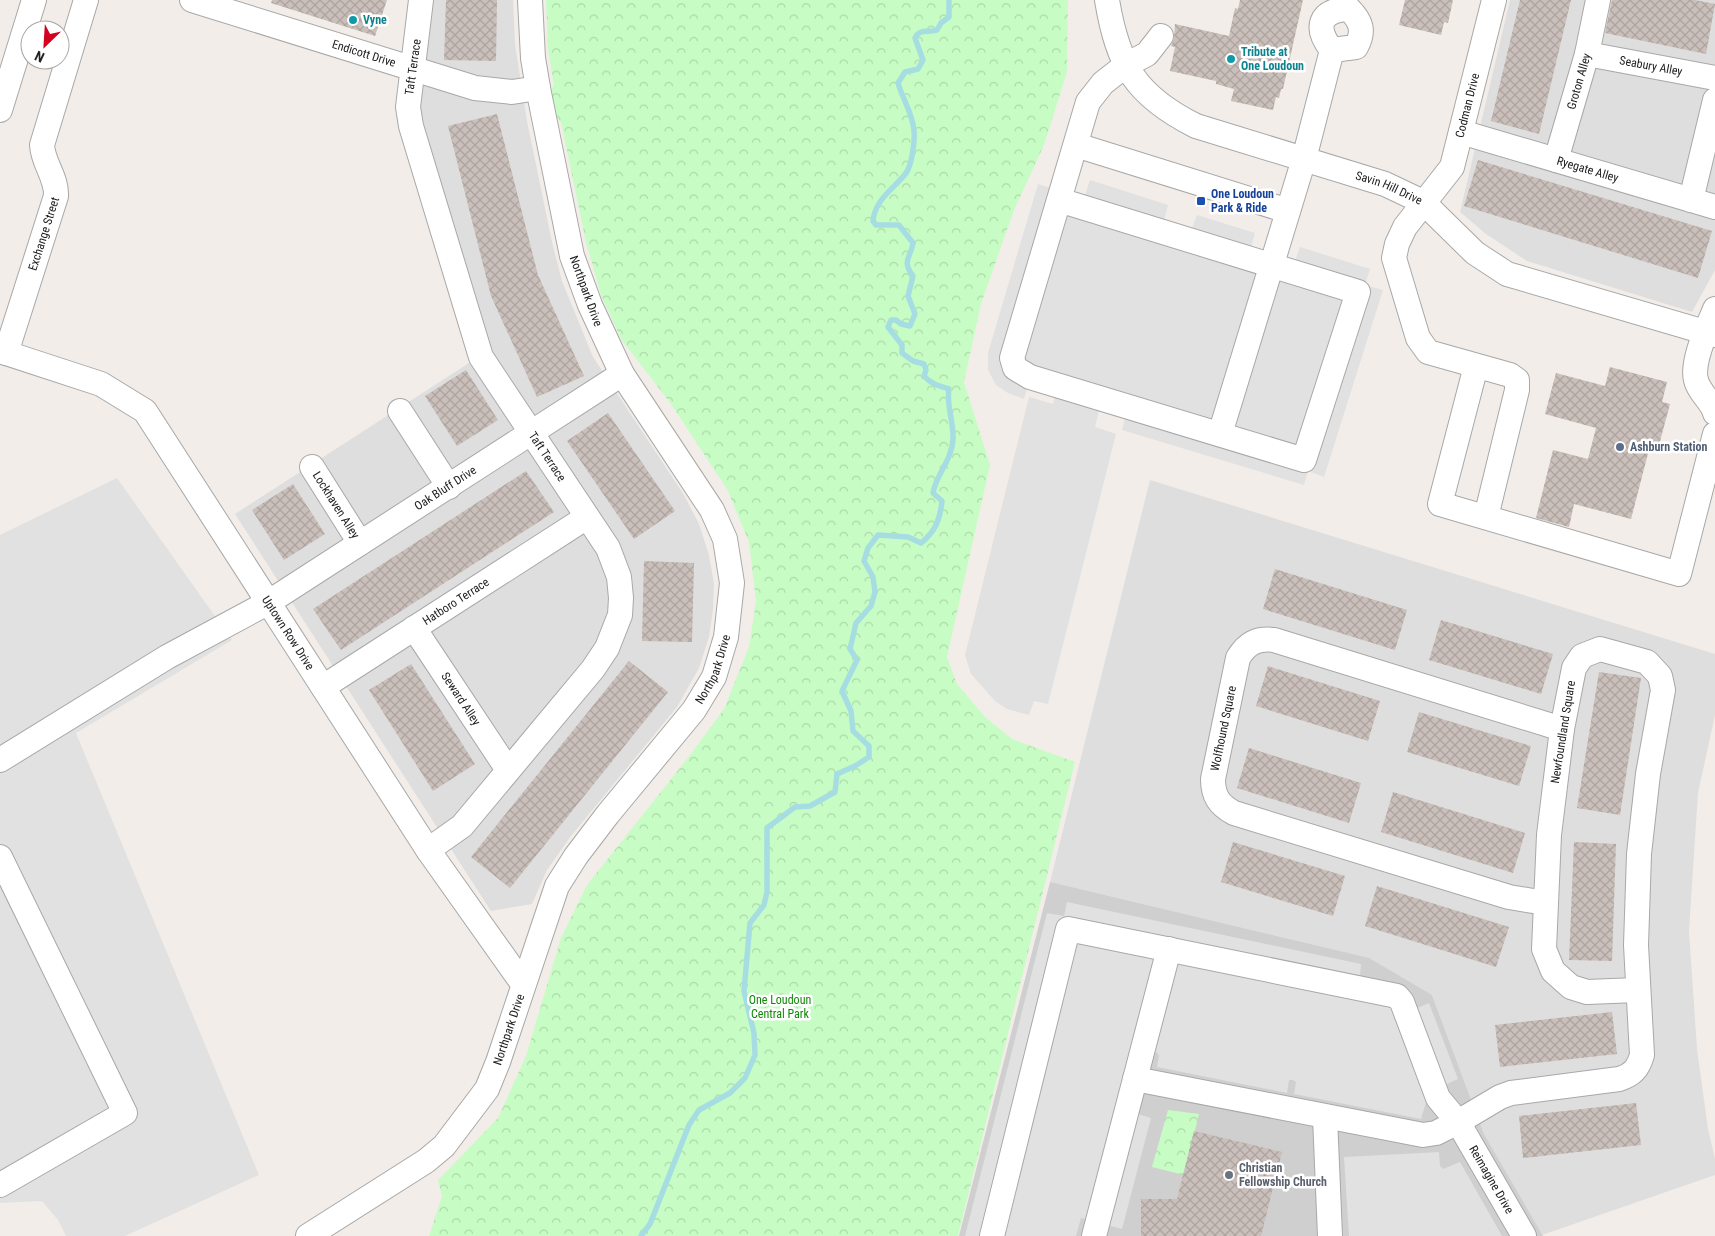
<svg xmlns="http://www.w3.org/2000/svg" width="1715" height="1236" viewBox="0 0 1715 1236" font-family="'Roboto Condensed',sans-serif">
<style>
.residential{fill:#dfdede}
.religious{fill:#cfcfcf}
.park{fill:url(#park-crowns)}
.parking{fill:#e1e1e1}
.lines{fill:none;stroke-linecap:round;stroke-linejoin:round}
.stream{stroke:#a6dde2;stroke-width:5.5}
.building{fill:url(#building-cross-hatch)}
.minor-casing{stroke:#a8a8a8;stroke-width:26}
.minor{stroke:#fff;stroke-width:24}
.culture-dot{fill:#0f9aa8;stroke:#fff;stroke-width:2}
.transit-dot{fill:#1a4fb4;stroke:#fff;stroke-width:2}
.service-dot{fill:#5c6f8a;stroke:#fff;stroke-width:2}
.worship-dot{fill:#6b7280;stroke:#fff;stroke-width:2}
.labels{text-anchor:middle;stroke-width:5;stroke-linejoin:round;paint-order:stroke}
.culture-label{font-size:12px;font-weight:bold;fill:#0d838f;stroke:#fff;text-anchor:start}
.street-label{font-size:12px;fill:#212121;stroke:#fff}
.transit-label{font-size:12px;font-weight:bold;fill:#164399;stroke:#fff;text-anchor:start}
.service-label{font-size:12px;font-weight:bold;fill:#4e5e75;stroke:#fff;text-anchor:start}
.park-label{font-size:12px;fill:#0d8a04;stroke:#fff}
.worship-label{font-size:12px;font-weight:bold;fill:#5b616d;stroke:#fff;text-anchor:start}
</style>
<defs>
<pattern id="park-crowns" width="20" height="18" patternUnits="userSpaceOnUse" patternTransform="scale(1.25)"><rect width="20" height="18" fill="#c7fdc4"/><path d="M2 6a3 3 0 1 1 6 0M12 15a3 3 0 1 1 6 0" fill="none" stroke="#abd9a8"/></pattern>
<pattern id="building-cross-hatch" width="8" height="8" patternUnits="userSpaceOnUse" patternTransform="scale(1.25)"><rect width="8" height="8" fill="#cabfba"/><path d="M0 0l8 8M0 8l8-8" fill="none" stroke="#ada4a0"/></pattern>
</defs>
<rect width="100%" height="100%" fill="#f2ede8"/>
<path class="residential" d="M429,0H513L515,44L527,121L552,242L562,281L593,357L684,495L699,524L709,555L714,584L713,610L709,637L699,668L677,707L571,836L547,870L532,904L491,911L235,514L486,352L416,111Z
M1510,0H1715V270L1692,312L1527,261L1486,234L1460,212Z
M1150,480L1715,654V715L1698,793L1689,931L1697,1049L1708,1129L1715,1159V1175L1542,1235L1484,1134L1432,995L1050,882Z"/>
<path class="religious" d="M1050,882L1369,958L1432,995L1484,1134L1543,1236H959Z"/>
<path class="park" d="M546,0H1068L1067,72L1044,145L1014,210L981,304L964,382L990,465L947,657L957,684L985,717L1012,739L1075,762L958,1236H429L442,1196L438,1180L498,1118L526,1056L561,938L587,885L687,759L724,709L749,647L756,601L749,542L727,489L671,404L621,339L601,295L586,242L561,122L555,117L550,91L554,85L548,49Z
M1168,1110L1199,1114L1184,1175L1152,1167Z"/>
<path class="parking" d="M1090,180L1168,205L1164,221L1192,229L1197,215L1255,233L1251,247L1295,261L1300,247L1370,269L1365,285L1383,290L1324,477L1308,471L1304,485L1122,430L1128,407L1102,399L1095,427L1116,434L1048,704L1034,701L1029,715L1007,709L995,701L971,674L965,655L1029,397L1053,404L1058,385L1030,377L1024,399L1008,393L996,385L988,370V353L1038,184L1084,198Z
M117,478L232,640L76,733L259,1175L125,1236H66L58,1220L42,1201L0,1203V535Z
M1067,902L1361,964L1360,977L1417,1008L1429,1003L1458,1079L1429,1092L1421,1119L1294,1094L1296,1082L1293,1080H1289L1287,1093L1157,1067L1159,1056L1157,1052L1154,1054L1138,1114L1151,1118L1122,1229L1081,1218L1076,1236H965L1047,913L1064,916Z
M1439,1152L1440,1166L1443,1169L1460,1162L1502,1236H1349L1344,1157Z"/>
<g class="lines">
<path class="stream" d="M641,1236L650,1224L689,1125L699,1110L730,1093L745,1078L755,1055L754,1033L744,991L750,923L764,905L767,892V828L795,807L810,806L835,792L837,774L855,766L869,757V746L853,731L851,711L842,691L857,660L850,649L856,623L871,606L875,592L873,577L864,561L868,548L878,535L908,537L921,543C936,531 940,519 942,501L933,493C935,477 952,460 953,439C954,422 946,406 949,389C939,386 931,384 924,376L926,370L924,364L913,361L902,353V345L888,327L891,320H896L901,324L910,326L915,314L908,296L913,276C901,260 911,258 913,243L899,225H876L873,221C875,199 894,189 906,173C912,165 915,141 914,131C913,114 903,100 898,83L905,72L918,69L923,60L915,38C919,28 929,33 937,30L941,23L949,17V0"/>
</g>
<path class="building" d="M272,0H387L375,36L271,3Z
M446,0H497L496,61L444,60Z
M1240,0H1303L1283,89H1281L1279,98L1276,97L1273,110L1231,101L1234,89L1216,84V81L1170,71L1175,47L1171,46L1174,38L1175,24L1229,36L1235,8L1238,9Z
M1405,0H1453L1448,23L1444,22L1441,35L1399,25Z
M1520,0H1571L1539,134L1491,121Z
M1612,0H1695L1715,4L1706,54L1605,33Z
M497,114L538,275L584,376L537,397L491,296L448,126Z
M1478,160L1712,231L1698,278L1464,206Z
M1610,367L1667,382L1662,402L1670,404L1659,445L1651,442L1631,519L1574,504L1569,527L1536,518L1553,450L1588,459L1596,428L1545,414L1556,373L1605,386Z
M466,370L498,420L457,446L425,396Z
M608,413L675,511L634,539L567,441Z
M526,471L554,512L341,650L313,609Z
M293,484L325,534L284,560L252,510Z
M644,561L694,563L692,642L642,641Z
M1275,569L1407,610L1395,650L1263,609Z
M1441,620L1553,654L1541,694L1429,660Z
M629,661L668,692L510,888L471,857Z
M411,664L475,764L433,791L369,690Z
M1268,666L1380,701L1368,741L1256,706Z
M1599,672L1641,678L1620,815L1577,808Z
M1419,712L1531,746L1519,786L1407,752Z
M1249,748L1361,783L1349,823L1237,788Z
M1393,792L1525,833L1513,873L1381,832Z
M1233,842L1345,876L1333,916L1221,882Z
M1574,842L1616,844L1612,961L1569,960Z
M1377,886L1509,927L1496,967L1365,926Z
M1612,1012L1617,1054L1500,1067L1495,1025Z
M1636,1103L1641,1145L1523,1158L1519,1116Z
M1194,1131L1282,1152L1261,1236H1141V1199H1177Z"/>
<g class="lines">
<g class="minor-casing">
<g id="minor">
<path id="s1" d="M192,0L475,88L512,92L538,88"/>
<path id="s2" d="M421,0L408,107L411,126L481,357L608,548L619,577L621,598L620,615L607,648L593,669L462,826L428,850"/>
<path id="s3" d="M1107,0C1118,66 1136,96 1196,126L1385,184L1423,202L1475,253L1507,274L1715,335"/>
<path id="s4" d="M1587,54L1715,78"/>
<path d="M0,110L34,0"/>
<path id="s5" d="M1461,132L1715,207"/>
<path d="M1076,145L1288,211"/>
<path id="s6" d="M1556,160L1587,54L1598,0"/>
<path d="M1059,200L1358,292L1304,460L1030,377L1015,368L1012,358L1088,102L1103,83L1126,65L1147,54L1161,36"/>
<path d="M1691,200L1715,100"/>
<path d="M1715,309C1708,326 1691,362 1696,380C1699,393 1712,401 1715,413"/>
<path id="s7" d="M0,351L101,384L145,411L428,850L523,984"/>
<path id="s8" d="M6,353L56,196C57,177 43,164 42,145L86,0"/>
<path d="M1476,366L1440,504L1679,574L1715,434"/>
<path d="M400,411L449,487"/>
<path d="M1220,434L1304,159L1332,50L1356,47C1365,31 1361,21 1349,9C1319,10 1314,28 1332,50"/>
<path id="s9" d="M312,467L360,543"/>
<path id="s10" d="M1486,517L1517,390V380L1510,375L1428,352L1418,338L1394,258L1397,244L1405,227L1452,167L1494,0"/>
<path id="s11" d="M414,628L508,770"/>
<path id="s12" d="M323,687L587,517"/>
<path id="s13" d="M0,760L167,657L269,602L622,374"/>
<path d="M0,857L125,1113L0,1185"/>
<path id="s14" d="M1545,900L1533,901L1509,897L1234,813C1219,805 1213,796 1213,779L1238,658C1247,643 1257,638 1274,640L1562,729"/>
<path d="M1135,1079L1423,1135L1436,1133L1458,1122L1500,1097L1511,1093L1619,1079C1632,1075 1638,1069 1642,1055L1636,945L1639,854L1648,774L1663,690L1660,676L1647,662L1600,649L1582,656L1574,668L1562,729L1549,835L1544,949L1553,971L1571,987L1587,992L1637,990"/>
<path d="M1325,1117L1330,1236"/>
<path id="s15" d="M308,1236L426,1161L444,1146L487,1089L498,1062L557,886L576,856L608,814L694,710L714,677L726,637L732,583L725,539L712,510L622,374L590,305L572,256L538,88L533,58L530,0"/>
<path id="s16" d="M992,1236L1068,929L1397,996L1402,1002L1438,1098L1458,1122L1524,1236"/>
<path d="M1094,1236L1169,949"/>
</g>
</g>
<use href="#minor" class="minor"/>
</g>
<g class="culture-dot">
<circle cx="353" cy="20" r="5"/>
<circle cx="1231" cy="59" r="5"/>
</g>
<rect class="transit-dot" x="1196" y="196" width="10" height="10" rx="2.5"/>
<circle class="service-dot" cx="1620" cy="447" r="5"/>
<circle class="worship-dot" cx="1229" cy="1175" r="5"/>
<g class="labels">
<g class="culture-label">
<text x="363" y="24">Vyne</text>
<text x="1241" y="56">Tribute at<tspan x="1241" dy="14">One Loudoun</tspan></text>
</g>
<g class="street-label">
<text dy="4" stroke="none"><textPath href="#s1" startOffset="180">Endicott Drive</textPath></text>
<text dy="4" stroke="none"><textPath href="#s4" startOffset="65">Seabury Alley</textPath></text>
<text transform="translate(413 67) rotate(-82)" y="4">Taft Terrace</text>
<text dy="4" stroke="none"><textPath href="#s6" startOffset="82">Groton Alley</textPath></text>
<text dy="4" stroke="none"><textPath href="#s10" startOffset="508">Codman Drive</textPath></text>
<text dy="4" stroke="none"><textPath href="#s5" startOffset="132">Ryegate Alley</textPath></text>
<text dy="4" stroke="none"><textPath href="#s3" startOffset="365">Savin Hill Drive</textPath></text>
<text dy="4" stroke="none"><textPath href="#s8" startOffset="125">Exchange Street</textPath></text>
<text transform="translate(586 291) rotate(70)" y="4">Northpark Drive</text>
<text dy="4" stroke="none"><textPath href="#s2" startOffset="488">Taft Terrace</textPath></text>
<text dy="4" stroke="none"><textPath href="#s13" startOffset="522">Oak Bluff Drive</textPath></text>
<text dy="4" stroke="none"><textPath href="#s9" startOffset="45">Lockhaven Alley</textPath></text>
<text dy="4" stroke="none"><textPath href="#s12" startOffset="158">Hatboro Terrace</textPath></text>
<text dy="4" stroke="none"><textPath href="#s7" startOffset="422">Uptown Row Drive</textPath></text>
<text dy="4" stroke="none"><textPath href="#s15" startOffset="718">Northpark Drive</textPath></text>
<text dy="4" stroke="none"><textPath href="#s11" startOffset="85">Seward Alley</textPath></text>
<text dy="4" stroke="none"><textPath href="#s14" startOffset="418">Wolfhound Square</textPath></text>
<text transform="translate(1563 732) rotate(-81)" y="4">Newfoundland Square</text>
<text dy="4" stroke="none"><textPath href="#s15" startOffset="298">Northpark Drive</textPath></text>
<text dy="4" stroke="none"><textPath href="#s16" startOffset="860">Reimagine Drive</textPath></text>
</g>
<g class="transit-label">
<text x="1211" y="198">One Loudoun<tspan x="1211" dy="14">Park &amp; Ride</tspan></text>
</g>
<g class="service-label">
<text x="1630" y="451">Ashburn Station</text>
</g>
<g class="park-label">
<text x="780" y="1004">One Loudoun<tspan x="780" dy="14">Central Park</tspan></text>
</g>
<g class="worship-label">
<text x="1239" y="1172">Christian<tspan x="1239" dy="14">Fellowship Church</tspan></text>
</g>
</g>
<g transform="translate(45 45) rotate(205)"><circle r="24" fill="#ffffff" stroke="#a6a6a6"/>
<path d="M0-4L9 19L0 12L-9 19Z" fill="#d3001f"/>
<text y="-8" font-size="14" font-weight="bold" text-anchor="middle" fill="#212121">N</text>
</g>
</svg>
